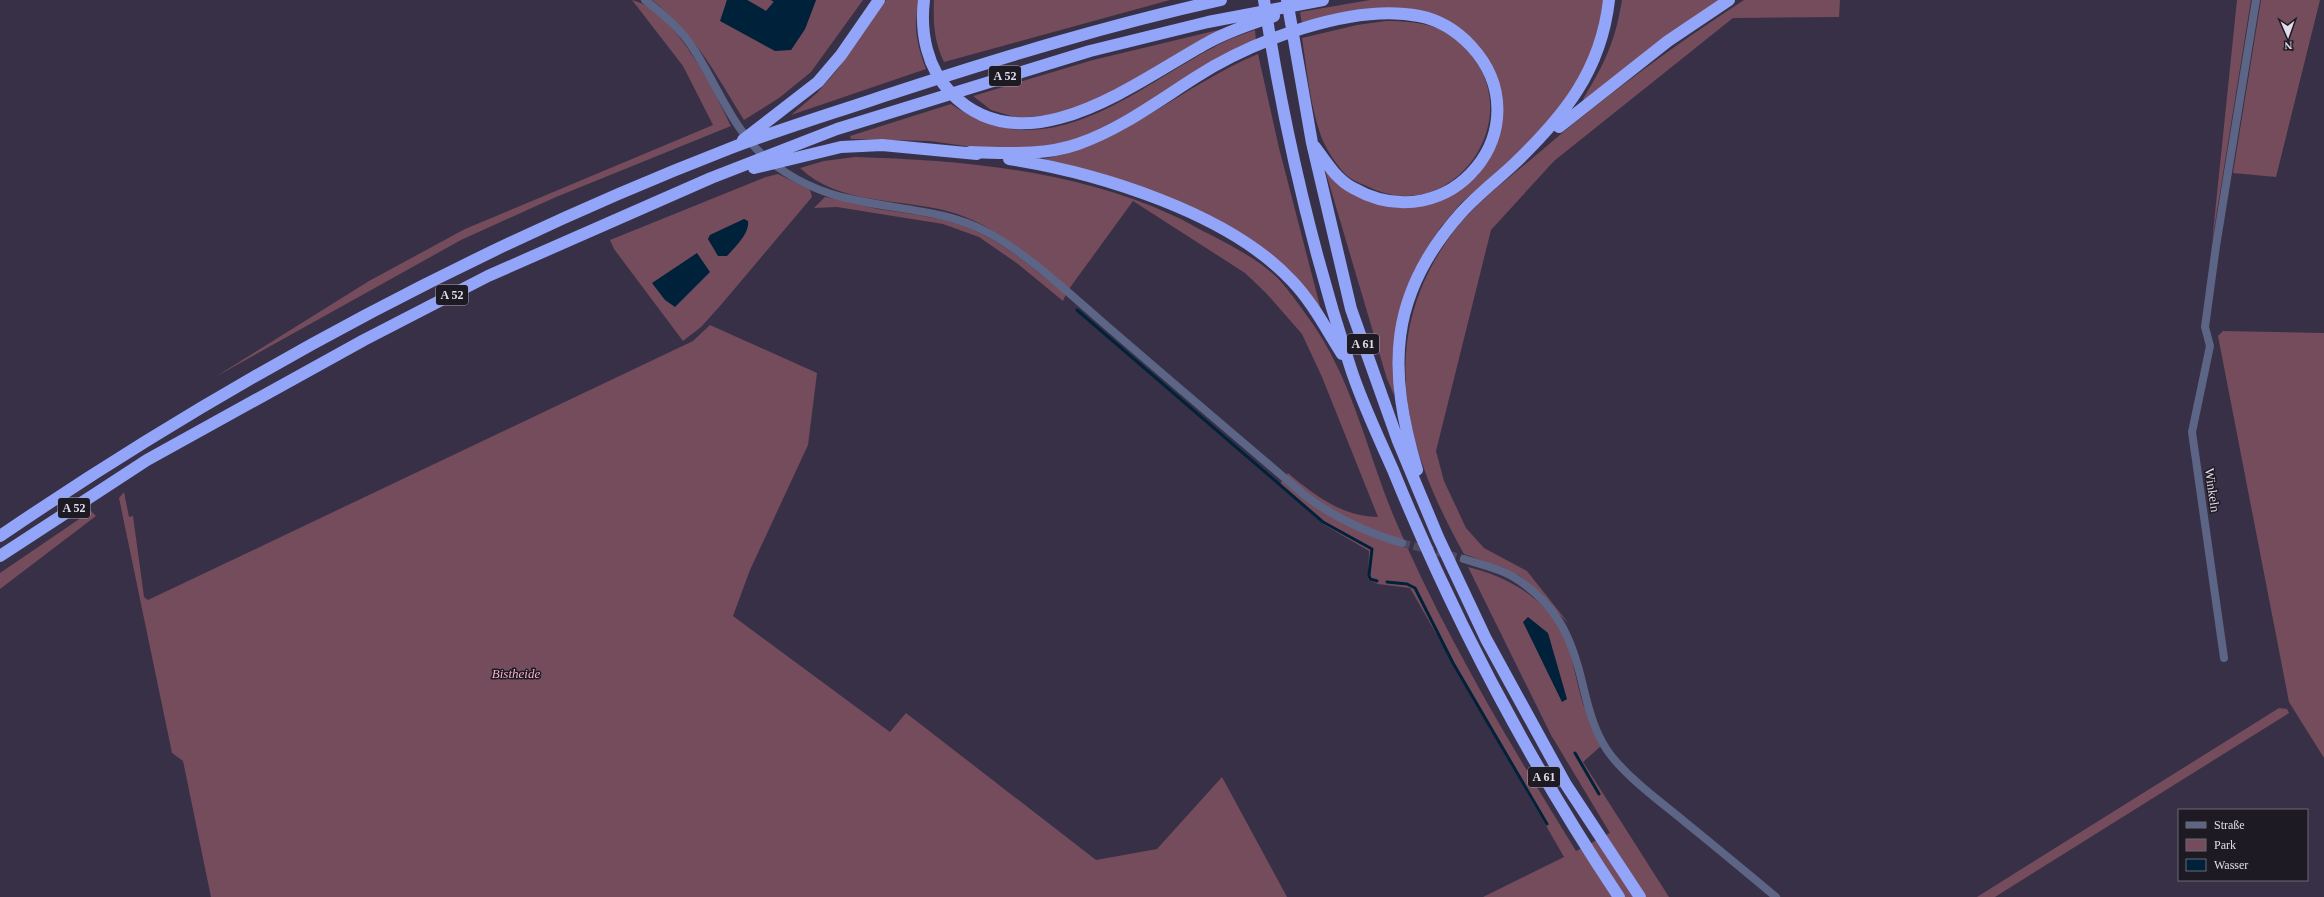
<svg xmlns="http://www.w3.org/2000/svg" width="2324" height="897" viewBox="0 0 2324 897" font-family="Georgia,serif">
<style>
.green{fill:#754c5c;fill-rule:evenodd}
.water{fill:#00213a}
.lines{fill:none;stroke-linecap:round;stroke-linejoin:round}
.stream{stroke:#00213a;stroke-width:3}
.street-tunnel{stroke:#514a5f;stroke-width:8;stroke-dasharray:8 4;stroke-linecap:butt}
.street{stroke:#5d6587;stroke-width:8}
.highway{stroke:#92a5f8;stroke-width:12}
.labels{text-anchor:middle;stroke-width:3;stroke-linejoin:round;paint-order:stroke}
.shield{fill:#1d1a24;stroke:#a6a2af;stroke-width:1}
.shield-label{font-size:12px;font-weight:bold;fill:#e0dcea}
.street-label{font-size:13px;fill:#e0dcea;stroke:#1d1a24}
.park-label{font-size:13px;font-style:italic;fill:#f8b0cb;stroke:#1d1a24}
</style>
<rect width="100%" height="100%" fill="#383046"/>
<path class="green" d="M632,0C675,10 713,89 731,126L556,197L461,240L215,377L369,281L465,229L713,125L683,66Z
M652,0H727L726,2L791,50L805,29L816,0H863L811,72L779,98L744,120C715,73 696,35 652,0Z
M747,0H771L774,1L766,11Z
M886,0H920C912,25 917,45 926,69L791,115L817,93L837,70Z
M934,0H1170L944,62C934,41 933,23 934,0Z
M1370,0H1604L1600,31L1580,82L1555,117L1523,149L1461,203L1440,228L1414,271L1396,327L1394,395L1387,379L1323,163L1340,183L1419,205L1437,201L1465,186L1478,175L1496,143V78L1486,56L1473,42L1427,15L1302,24L1300,12Z
M1622,0H1724L1585,100L1583,99C1605,63 1615,42 1622,0Z
M1744,0H1840L1839,17L1733,18L1554,161L1491,230L1436,451L1444,481L1466,528L1484,548L1527,571L1569,624L1520,576L1504,568L1464,554C1404,447 1374,338 1454,231C1478,200 1512,176 1541,151C1605,96 1673,46 1744,0Z
M2237,0H2251L2212,242Z
M2261,0H2320L2276,177L2233,173Z
M1386,21C1403,21 1421,22 1437,28C1451,33 1463,44 1472,56C1526,124 1450,227 1369,187C1363,184 1356,182 1350,178C1339,170 1326,149 1321,136C1310,105 1307,70 1302,38L1357,25Z
M1239,25L1143,77L1068,113L1018,118L991,110L973,96L1093,60Z
M1255,30L1256,42L1147,104L1084,137L1050,146L986,149L930,141L851,139L850,136L951,104C973,119 998,130 1025,130C1096,131 1162,72 1224,42C1234,37 1244,34 1255,30Z
M1258,54L1279,148L1321,310L1248,239L1043,159C1124,144 1183,85 1258,54Z
M855,157C962,160 1074,170 1172,215C1186,221 1198,229 1211,235C1232,246 1255,258 1272,273C1286,285 1299,305 1310,320C1352,378 1367,452 1394,517C1443,633 1510,744 1576,851L1610,833L1551,735L1468,567C1506,576 1547,598 1564,636C1573,658 1576,681 1583,704C1588,718 1595,732 1601,746L1583,762L1669,897H1483L1564,857L1410,588L1378,584L1368,580L1369,551L1323,524L1279,485L1288,473C1314,495 1343,517 1378,517L1322,377L1302,334L1266,293L1245,273L1133,201L1069,289C1032,259 994,223 947,211C898,198 839,205 800,168L824,161Z
M778,174L810,190L812,197L720,306L701,327L683,341L614,249L610,240L766,177ZM745,219L727,255H718L708,239L710,235Z
M825,197C843,200 860,206 878,209C915,215 948,217 982,234C1012,249 1039,274 1066,294L1063,301L1018,264L979,237L943,224L837,207L814,208Z
M710,325L817,373L808,445L750,570L733,616L890,732L906,713L1096,860L1157,849L1222,777L1287,897H211L183,761L172,753L119,498L124,492L129,517L133,516L144,597L148,600L693,341Z
M2223,331L2324,333V758L2289,702L2218,336Z
M91,511L96,516L0,589V573Z
M2279,708L2287,709L2289,713L1995,897H1977Z"/>
<path class="water" d="M727,0H747L766,11L774,2L771,0H816L805,29L791,50L775,51L720,21Z
M744,219L748,221C750,233 735,247 727,256H718L708,239L710,235Z
M697,253L710,272L675,307L665,300L652,283Z
M1528,617L1548,633L1567,699L1562,702L1523,622Z"/>
<g class="lines">
<path class="stream" d="M1077,310L1323,522L1372,549L1369,575L1370,579L1377,581
M1387,582L1407,584L1415,588L1453,663L1547,824
M1575,753L1599,794"/>
<path class="street-tunnel" d="M1402,543L1464,559"/>
<path class="street" d="M645,0C663,14 681,29 693,48C717,85 733,130 766,158C791,179 823,194 855,200C900,210 945,210 987,232C1028,254 1073,297 1108,327C1174,384 1241,441 1307,497C1336,518 1367,533 1402,543
M1464,559C1479,564 1498,568 1512,576C1557,603 1572,638 1583,686C1589,711 1596,738 1613,758C1634,783 1661,802 1685,822C1716,847 1746,872 1776,897
M2224,658L2192,432L2210,346L2205,327L2216,246L2256,0"/>
<path class="highway" d="M924,0C920,33 927,68 951,93C1026,170 1137,81 1207,43C1228,31 1251,24 1274,16
M1264,0C1283,124 1311,246 1350,366C1361,401 1378,436 1393,470C1454,620 1529,762 1619,897
M1287,0L1312,143L1351,309L1398,441L1438,537L1486,639L1565,783L1640,897
M1559,127L1668,41L1729,0
M743,140L818,82L841,55L879,0
M970,152C1006,153 1044,156 1078,144C1121,129 1158,101 1196,77C1252,41 1352,3 1419,16C1440,20 1457,31 1471,46C1545,126 1450,243 1353,188C1336,179 1326,162 1315,147
M1009,159C1099,173 1229,213 1292,281C1313,303 1326,329 1342,354
M754,168L841,147L882,145L977,154
M1417,470C1387,369 1388,295 1461,213C1477,195 1497,180 1514,164C1564,116 1601,71 1609,0
M0,536C228,381 473,248 731,148C783,128 837,112 890,94C1000,58 1108,25 1221,0
M0,556L147,460L364,340L488,276L711,178L837,129L1090,51L1208,22L1323,0"/>
</g>
<g class="labels">
<g class="shield">
<rect x="989" y="66" width="32" height="20" rx="3"/>
<rect x="436" y="285" width="32" height="20" rx="3"/>
<rect x="1347" y="334" width="32" height="20" rx="3"/>
<rect x="58" y="498" width="32" height="20" rx="3"/>
<rect x="1528" y="767" width="32" height="20" rx="3"/>
</g>
<g class="shield-label">
<text x="1005" y="80">A 52</text>
<text x="452" y="299">A 52</text>
<text x="1363" y="348">A 61</text>
<text x="74" y="512">A 52</text>
<text x="1544" y="781">A 61</text>
</g>
<g class="street-label">
<text transform="translate(2213 490) rotate(82)" y="5">Winkeln</text>
</g>
<g class="park-label">
<text x="516" y="678">Bistheide</text>
</g>
</g>
<rect x="2178" y="809" width="130" height="72" fill="#1d1a24" stroke="#6b6873"/>
<rect x="2186" y="822" width="20" height="6" fill="#5d6587" stroke="#6b6873"/>
<text x="2214" y="829" font-size="12" fill="#e0dcea">Straße</text>
<rect x="2186" y="839" width="20" height="12" fill="#754c5c" stroke="#6b6873"/>
<text x="2214" y="849" font-size="12" fill="#e0dcea">Park</text>
<rect x="2186" y="859" width="20" height="12" fill="#00213a" stroke="#6b6873"/>
<text x="2214" y="869" font-size="12" fill="#e0dcea">Wasser</text>
<g transform="translate(2288 36) rotate(178)" stroke="#1d1a24" stroke-width="3" paint-order="stroke">
<path d="M0-3L7 15L0 10L-7 15Z" fill="#e0dcea"/>
<text y="-6" font-size="11" font-weight="bold" text-anchor="middle" fill="#e0dcea">N</text>
</g>
</svg>
